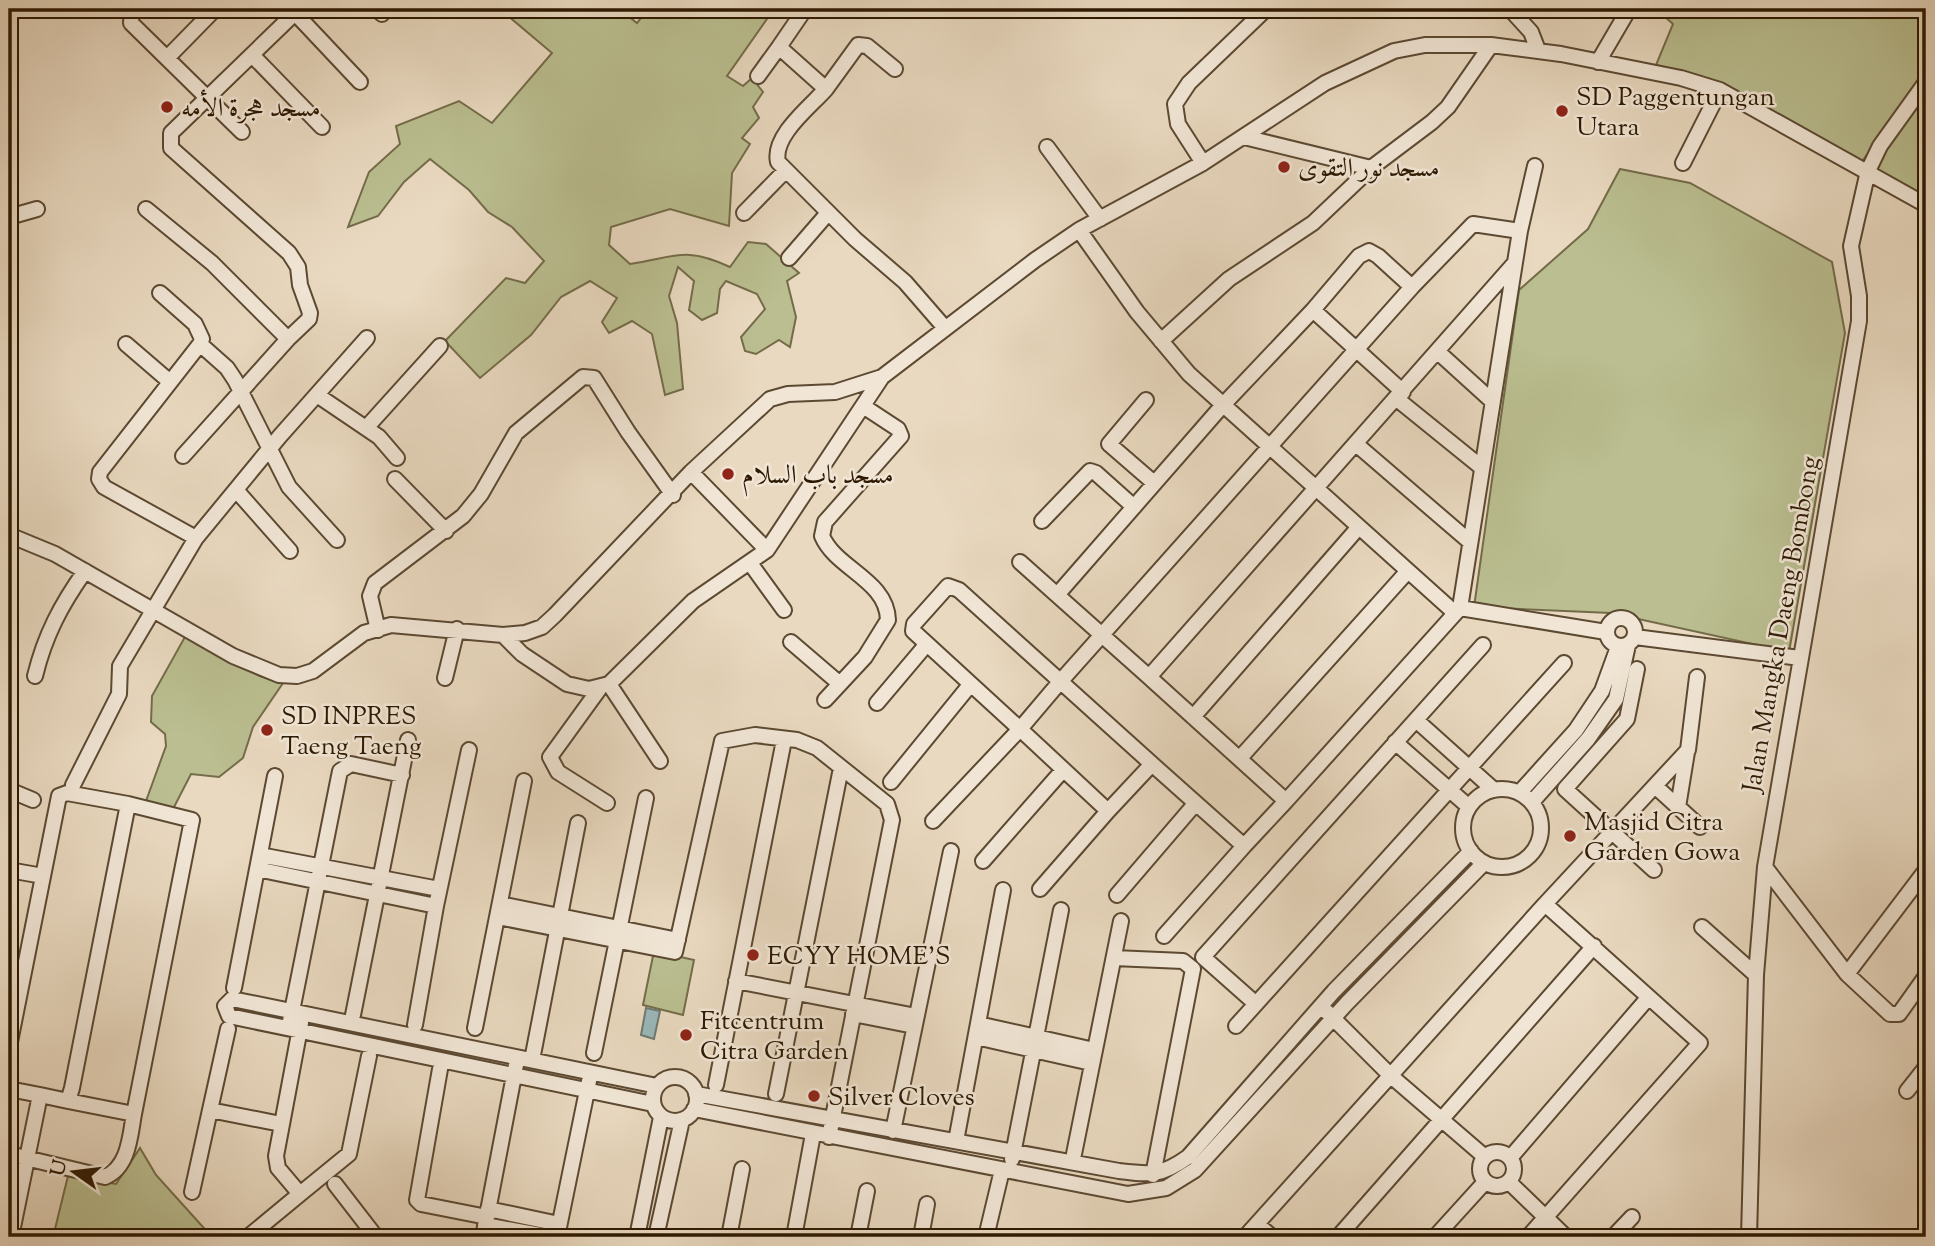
<svg xmlns="http://www.w3.org/2000/svg" width="1935" height="1246" viewBox="0 0 1935 1246" font-family="'Sorts Mill Goudy',Amiri,serif">
<style>
.green{fill:#babe90;stroke:#746c49;stroke-width:2}
.water{fill:#9ab9bb;stroke:#6e7971;stroke-width:2}
.lines{fill:none;stroke-linecap:round;stroke-linejoin:round}
.street-casing{stroke:#5c4932;stroke-width:18}
.street{stroke:#f1e6d6;stroke-width:14}
.poi-dot{fill:#8f2418;stroke:#f1e6d6;stroke-width:2.5}
.labels{text-anchor:middle;stroke-width:5;stroke-linejoin:round;paint-order:stroke}
.poi-label{font-size:26px;fill:#2d1902;stroke:#f1e6d6;text-anchor:start}
.street-label{font-size:26px;fill:#2d1902;stroke:#f1e6d6}
</style>
<rect width="100%" height="100%" fill="#e9d9c0"/>
<filter id="stains"><feTurbulence type="fractalNoise" baseFrequency=".00286" numOctaves="4"/><feColorMatrix values="0 0 0 0 .2 0 0 0 0 .09 0 0 0 0 .02 0 0 0 .5 -.17"/></filter>
<radialGradient id="worn" r=".72"><stop offset=".6" stop-color="#630" stop-opacity="0"/><stop offset="1" stop-color="#630" stop-opacity=".3"/></radialGradient>
<path class="green" d="M514,9H619L637,23L648,9H668L678,15L683,9H774L727,76L743,86L752,78L763,92L753,107L759,118L742,138L750,144L732,173L729,226L670,209L611,227L609,245L630,264C676,257 685,246 730,267L748,242L766,244L799,273L787,281L796,317L790,347L779,340L756,354L745,351L741,337L765,309L757,294L726,281L720,289L717,313L702,320L689,310L694,281L678,267L669,296L677,323L683,389L665,395L652,334L632,321L609,333L602,322L617,298L590,281L561,297L531,335L480,378L445,341L506,278L525,283L544,261L512,227L488,212L469,190L430,159L404,182L378,216L348,227L369,172L400,144L396,126L459,101L492,123L552,53L507,15Z
M1656,9H1926V72L1861,163L1715,81L1656,65L1673,24Z
M1926,95V200L1877,171L1879,160Z
M1620,169L1690,183L1832,262L1845,333L1789,652L1611,613L1474,607L1519,290L1588,229Z
M186,635L260,676L283,683L253,727L243,758L219,777L191,774L173,809L146,801L166,746L165,734L151,722L152,696Z
M654,951L694,960L683,1015L643,1005Z
M140,1148L156,1175L212,1237H53L68,1176L116,1184Z"/>
<path class="water" d="M646,1008L660,1011L654,1039L641,1035Z"/>
<g class="lines">
<g class="street-casing">
<path id="street" d="M132,9L131,23L242,132
M377,9L382,14
M805,9L779,47L826,89C810,107 772,136 778,162L855,239L905,282L945,328
M1510,9L1531,32L1538,50
M295,13L360,82
M253,56L322,127
M167,58L215,9
M1598,62L1629,9
M758,76L779,47
M826,89L858,45L867,46L895,69
M1244,137L1371,168
M1047,147L1100,219
M1203,163L1178,124L1175,104L1189,83L1266,9
M1683,163L1720,90
M146,209L212,263L288,339L183,456
M744,213L784,172
M9,217L37,209
M1079,230L1137,312L1189,374L1455,613
M1520,231L1535,166
M789,258L828,213
M160,293L195,324L202,339L200,344L227,368L235,380L289,487L337,540
M1313,310L1359,256L1369,251L1378,256L1412,287
M288,339L309,319L310,313L300,285L298,267L289,253L171,148V133L299,9
M1161,341L1229,279L1313,223L1371,168L1432,122L1448,107L1491,45
M126,344L169,381
M1438,352L1492,401
M317,395L379,437L397,458
M1397,399L1481,467
M1146,400L1109,444L1154,483
M366,428L440,346
M1356,444L1470,542
M691,472L767,550
M395,479L446,531
M236,490L290,551
M1042,521L1090,471L1096,473L1134,507
M9,535L55,554L233,656L279,675L297,676L313,671L364,633L391,625L503,635L525,633L542,627L555,615L691,472L770,399L788,394L835,392L882,377L1035,260L1079,230L1203,163L1325,83L1394,51L1425,45H1491L1561,54L1681,78L1720,90L1926,205
M196,538L104,487L99,479L100,472L200,344
M1020,562L1057,595
M750,563L784,610
M1460,608L1286,801L1149,677L1513,265
M1607 632a14 14 0 1 1 28 0a14 14 0 1 1-28 0Z
M378,630L370,596L375,583L463,516L481,494L516,433L583,377L594,378L628,432L673,495
M503,635L522,654L567,684L589,689L609,684L693,601L767,550L882,377
M1635,637L1800,658
M791,642L840,684
M1637,669L1627,719L1565,789L1654,870
M35,676C45,635 61,605 85,571
M1149,677L1057,595L1222,406L1313,310L1403,392
M445,678L457,629
M609,684L660,761
M600,688L550,757L558,772L607,803
M825,700L865,657L888,620C887,580 836,569 822,536L825,522L901,436L898,429L863,406
M877,703L926,645
M1193,717L1358,528
M1416,720L1494,790
M1395,742L1469,807
M1240,758L1407,572
M1152,764L1244,846L1286,801
M891,782L970,685
M73,785L119,694L120,666L196,538L280,436L367,338
M1655,786L1700,827
M1463 828a39 39 0 1 1 78 0a39 39 0 1 1-78 0Z
M9,790L33,800
M1520,792L1576,730L1602,691L1618,647
M1532,802L1588,739L1616,699L1628,645
M1678,807L1687,752
M933,821L1020,729L913,631L914,624L948,586L959,590L1152,764L1108,811L1020,729L1059,683L1412,287L1473,224L1520,231L1460,608L1606,632
M260,855L439,889
M983,861L1063,770
M1765,867L1847,974L1890,1014H1899L1926,976
M257,869L436,906
M9,870L43,876
M1040,889L1108,811
M1117,895L1195,804
M500,904L678,940
M1545,904L1688,750L1697,677
M498,917L675,952L722,741L755,735L797,740L817,748L887,804L892,820L829,1137
M1702,927L1756,975
M1164,936L1244,846
M1114,958L1183,961L1193,969L1153,1175
M1847,974L1926,870
M736,981L916,1016
M234,988L275,776
M1256,1004L1203,957L1483,645
M1327,1012L1391,1076L1485,1157
M853,1014L914,1026
M353,1015L408,740
M290,1021L340,771L351,764L402,775
M978,1024L1094,1050
M415,1025L436,906L469,750
M1236,1026L1564,663
M475,1028L524,781
M976,1037L1091,1063
M9,1047L59,796L67,793L128,804L72,1088L68,1101L40,1095
M594,1053L646,798
M532,1060L578,823
M440,1069L417,1200L421,1204L487,1217
M653 1099a22 22 0 1 1 44 0a22 22 0 1 1-44 0Z
M716,1085L784,740
M9,1089L40,1095L11,1237
M1907,1091L1926,1067
M696,1094L1119,1171C1152,1175 1161,1176 1188,1157L1334,991L1471,851
M776,1094L841,768
M68,1101L134,1114L192,820L128,804
M653,1104L229,1016L225,1006L232,999L657,1086
M694,1109L1128,1194L1166,1188L1195,1170L1347,1003L1484,863
M210,1110L228,1029
M893,1131L951,851
M956,1141L1003,890
M1480 1169a17 17 0 1 1 34 0a17 17 0 1 1-34 0Z
M9,1154L105,1177C129,1167 130,1136 134,1114
M1074,1154L1121,921
M1510,1158L1648,998
M1012,1159L1061,910
M1509,1182L1566,1237
M335,1184L376,1237
M192,1192L210,1110L281,1124
M300,1194L349,1154L369,1056
M488,1209L559,1224
M1257,1224L1272,1237
M485,1225L551,1237
M248,1237L300,1194L278,1168L276,1156L301,1023
M483,1237L516,1065
M557,1237L589,1081
M637,1237L661,1117
M656,1237L682,1120
M729,1237L742,1169
M794,1237L813,1134
M858,1237L867,1191
M921,1237L927,1204
M986,1237L1002,1170
M1245,1237L1545,904L1700,1043L1528,1237
M1338,1237L1594,946
M1435,1237L1485,1182
M1613,1237L1632,1217
M1749,1237L1756,975L1765,867L1859,321V296L1851,246L1868,171L1880,146L1926,82"/>
</g>
<use href="#street" class="street"/>
</g>
<g class="poi-dot">
<circle cx="167" cy="107" r="7"/>
<circle cx="1562" cy="111" r="7"/>
<circle cx="1284" cy="167" r="7"/>
<circle cx="728" cy="474" r="7"/>
<circle cx="267" cy="730" r="7"/>
<circle cx="1570" cy="836" r="7"/>
<circle cx="753" cy="955" r="7"/>
<circle cx="686" cy="1035" r="7"/>
<circle cx="814" cy="1096" r="7"/>
</g>
<g class="labels">
<g class="poi-label">
<text x="1576" y="105">SD Paggentungan<tspan x="1576" dy="30">Utara</tspan></text>
<text x="181" y="116">مسجد هجرة الأمه</text>
<text x="1298" y="176">مسجد نور التقوى</text>
<text x="742" y="483">مسجد باب السلام</text>
<text x="281" y="724">SD INPRES<tspan x="281" dy="30">Taeng Taeng</tspan></text>
<text x="1584" y="830">Masjid Citra<tspan x="1584" dy="30">Garden Gowa</tspan></text>
<text x="767" y="964">ECYY HOME'S</text>
<text x="700" y="1029">Fitcentrum<tspan x="700" dy="30">Citra Garden</tspan></text>
<text x="828" y="1105">Silver Cloves</text>
</g>
<g class="street-label">
<text transform="translate(1780 624) rotate(-80)" y="9">Jalan Mangka Daeng Bombong</text>
</g>
</g>
<rect width="1935" height="1246" fill="none" stroke="#e9d9c0" stroke-width="35"/>
<rect x="10" y="10" width="1914" height="1225" fill="none" stroke="#2d1902" stroke-width="3.5"/>
<rect x="18" y="18" width="1900" height="1211" fill="none" stroke="#2d1902" stroke-width="2"/>
<g transform="translate(74 1172) rotate(284)" stroke="#f1e6d6" stroke-width="5" paint-order="stroke">
<path d="M0-5L12 26L0 18L-12 26Z" fill="#2d1902"/>
<text y="-10" font-size="19" font-weight="bold" text-anchor="middle" fill="#2d1902">U</text>
</g>
<rect width="100%" height="100%" filter="url(#stains)"/>
<rect width="100%" height="100%" fill="url(#worn)"/>
</svg>
